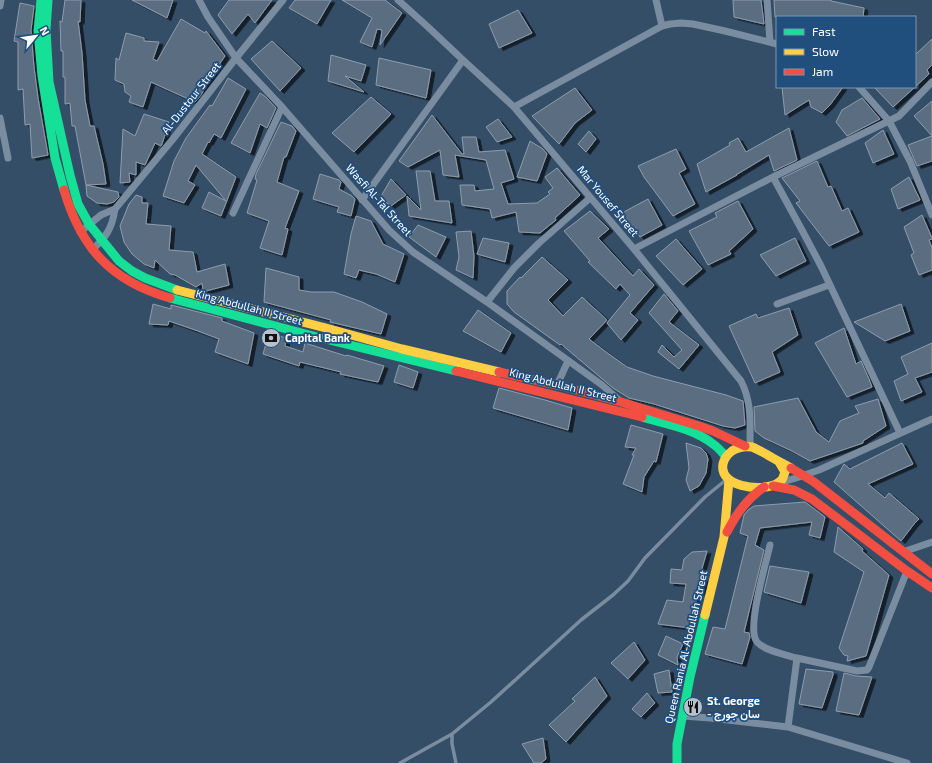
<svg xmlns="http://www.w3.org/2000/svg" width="932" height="763" viewBox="0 0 932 763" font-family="'Exo 2',Vazirmatn,sans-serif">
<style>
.building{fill:#5a6d81;stroke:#8d9dad;filter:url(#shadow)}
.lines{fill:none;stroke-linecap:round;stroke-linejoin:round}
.lane{stroke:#7a8c9f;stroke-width:3.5}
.street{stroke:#7a8c9f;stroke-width:7}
.fast{stroke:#16e098;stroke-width:9}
.slow{stroke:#ffcf43;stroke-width:9}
.jam{stroke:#f24e42;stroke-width:9}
.labels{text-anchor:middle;stroke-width:3.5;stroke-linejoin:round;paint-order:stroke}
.street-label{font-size:11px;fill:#fff;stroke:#204e7d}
.poi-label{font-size:11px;font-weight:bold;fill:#fff;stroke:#204e7d;text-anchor:start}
</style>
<defs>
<filter id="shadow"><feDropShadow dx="4" dy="2.5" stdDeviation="0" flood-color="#0009"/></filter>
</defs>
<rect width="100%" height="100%" fill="#354e68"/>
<path class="building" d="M65,0H81L80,22L78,21L82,53L85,100L90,126H94L103,164L106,184L86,185L75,126H72L70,103L65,104V77H63V51H61L60,21L62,22Z
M132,0H173L167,18Z
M229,0H272L255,23L248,14L232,34L218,15Z
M295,0H331L317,24L289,8Z
M342,0H385L402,13L380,45L382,30L377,29L372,47L360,42L372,18Z
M733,0H761L764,24L734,17Z
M774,0H831V1L864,8L863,17H775Z
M20,3L34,6L31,30L34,67L38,98L48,155L32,158L30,124L25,125L23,89L18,90V42L14,41Z
M518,10L532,33L499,48L489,24Z
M181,19L205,33L206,31L225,56L212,75L201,95L195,102L151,82L143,107L129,102L131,96L125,92L124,84L115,80L116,58L119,60L126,33L144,38V41L159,42L153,59L157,61Z
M932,39V65L927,70L929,74L915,87V55Z
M272,41L301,68L280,91L251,59Z
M331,55L366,65L361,81L345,76L364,92L328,81Z
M379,58L431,70L426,98L376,85Z
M228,78L246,89L221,138L214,134L209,143L208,142L202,154L236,177L221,216L202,208L209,192L226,201L196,165L188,181L195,185L184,203L163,196L174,161L186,138L210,105L212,106Z
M782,87H843L830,105L822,113L811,107L809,100L785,115Z
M874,87H915L893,107Z
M575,88L592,110L575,123L559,144L532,116Z
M260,93L266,97L276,108L267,128L260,124L250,153L231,143Z
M371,97L391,114L354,152L332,133Z
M862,98L880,119L847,136L836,122L842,110Z
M932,101V161L917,166L908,145L932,136L914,116Z
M144,114L169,122L162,144L161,146L155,143L145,165L136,162V175L129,173L130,182L120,183L123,129L135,136Z
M432,115L462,154H464L462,137H476L479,152L505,150L514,179L501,183L508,204L537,203L550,194L548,192L553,188L545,177L557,168L580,195L555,218L556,220L540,233L519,232L516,212L492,218L490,209L462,205L460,185H474L475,191L494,189L486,160L455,155L459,177L443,175L440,150L408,167L399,161Z
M498,119L512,137L497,142L486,127Z
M281,122L292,126L296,131L286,157H284L277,182L299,191L285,228L288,229L282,255L260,248L269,221L247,213L257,180L255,179L256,174Z
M789,128L797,160L774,171L769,155L736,175H737L706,192L697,164L730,145L729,143L738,138L746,152Z
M883,130L894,154L873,163L865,143Z
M589,131L596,139L586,152L578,144Z
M530,141L543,149L547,154L537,181L517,177Z
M676,149L686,169L679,173L695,204L673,216L644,177L638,166Z
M817,161L828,187L831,186L842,211L848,208L859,232L829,246L796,203L800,201L782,178Z
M416,171H430L435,201H449L452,223L409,216L407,196L421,210Z
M320,174L339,180L341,182L339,189L352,196L355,199L351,216L337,212L339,207L313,199Z
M909,177L920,200L898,209L891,189Z
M391,179L406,195L391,206L380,198Z
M86,185L118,192L119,197L114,202L107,204L97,203L87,196Z
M136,195L142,197V203H148L146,224L171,226L169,250L193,252L197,272L225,264L229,285L206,291L203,290L202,283L196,287L175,275L170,274L155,260L154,268L144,264L132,254L124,242L120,226L129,204Z
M648,199L662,225L640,237L622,213Z
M738,201L753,229L729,251L731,254L708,265L689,231L717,217L715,213Z
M590,211L609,229L598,238L633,276L639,269L654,285L630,313L638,320L621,340L607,323L630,295L620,284L616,289L588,262L590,261L564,231Z
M922,215L932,238V239L929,240L932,248V270L919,275L911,255L914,253L904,227Z
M356,216L371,221L383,244L404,254L395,282L376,274L359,270L356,278L344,274L351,234Z
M418,225L446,237L436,257L409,237Z
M471,231L474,256L473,278L456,270L459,257L456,232Z
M483,238L509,243L505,262L477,254Z
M795,238L806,261L776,276L760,255Z
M676,239L702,269L683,285L656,256Z
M542,257L568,280L548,300L563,316L582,297L607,320L589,339L606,352L627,367L653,376L726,395L743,401L745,425L735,428L723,426L654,404L629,398L613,388L561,344L560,345L514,312L507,304V291L520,277L521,278Z
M266,268L299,277V290L311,292H334L362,302L387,314L381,334L330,322L331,320L264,302Z
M664,294L678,311L669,322L699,345L679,369L658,352L662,345L674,357L682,350L649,313Z
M153,304L171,309V305L222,318V321L254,333L248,364L215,352L219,339L198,331L169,321L168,325L149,324Z
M901,304L910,331L885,341L854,322Z
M789,308L798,335L772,352L780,372L755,383L729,326L756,314L758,318Z
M478,310L511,333L501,352L463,331Z
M844,328L856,364L861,361L869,379L872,387L847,397L815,343Z
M269,333L286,338L285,346L303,352L305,343L346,356L347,355L384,366L378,382L340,374L341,372L300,362L299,366L263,354Z
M932,343V372L915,378L922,392L901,401L894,381L908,374L901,357Z
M399,365L418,372L413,388L394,382Z
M499,388L545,400L572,408L568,430L493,408Z
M798,398L816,432L829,442L840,421L859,413L855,406L878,399L886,426L863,441V443L810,461L792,451L764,438L755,431L754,407Z
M631,425L663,434L656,462L654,461L644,477L642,492L623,484L634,455H632L636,448L625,447Z
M686,443L701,448L706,453L708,459L706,473L699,486L690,491L686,480L689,468Z
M902,443L913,464L868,484L885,498L889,493L919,519L914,524L901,541L834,482L844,464L850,469Z
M805,502L825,517L820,538L809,535L812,522L760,528L755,545L764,550L744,632L749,633L750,637L742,664L705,654L713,627L725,629L748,536L740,533L744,515L748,510L754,506Z
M838,527L863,549L862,551L889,575L866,656L847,661L848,656L844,655L839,648L864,572L834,552Z
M707,551L699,579H704L701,592H698L690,628L658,624L667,600L683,602L686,584L670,583L671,569L682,570L684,559L692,552Z
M770,566L809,572L801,603L764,592Z
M666,636L683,644L677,657L678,665L658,655Z
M634,642L645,660L628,679L611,663Z
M806,669L833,672V675L822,708L799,704Z
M669,670L672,692L658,693L654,674Z
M844,673L856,676L872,677L859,715L836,711Z
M595,677L607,696L566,742L549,725L575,701L572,699Z
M647,693L655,703L641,717L632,709Z
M543,738L546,759L541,763H534L522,744Z"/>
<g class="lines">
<path class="lane" d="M452,734V744L456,763
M400,763L452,734L491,702L581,620L613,595L628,581L645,558L705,497L727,479"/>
<path class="street" d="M199,0L208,17L236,58L282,107L389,230L413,252L487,302L602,385L619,400
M398,0L428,27L463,60L514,107L634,249L741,381C752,402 750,424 750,446
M656,0L662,26
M767,0L770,42
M0,6L1,0
M859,87L889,121L910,161L932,215
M514,107L662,26L670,24L681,23L693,24L725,31L777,44
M0,118L8,158
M773,177L803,232L821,266L900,433
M362,200L463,60
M233,213L282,107
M80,232L101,215L115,209L173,139L236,58L283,0
M634,249L773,177L899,116L932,82
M92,250C106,237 112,229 115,209
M487,302L514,268L539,243L590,198
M777,304L829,285
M557,385L568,361
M779,483L796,478L819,470L932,419
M770,545C766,563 746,629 757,642C765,651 786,655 797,658
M903,552L932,542
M683,716L710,718L788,727L907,763
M788,727L797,658L857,671L867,670L869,667L907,571"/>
<path class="fast" d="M41,0L38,31L42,76L55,158L64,190
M48,0L46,30L49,82L70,175L78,204L89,224L119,261L132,271L145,278L177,290
M170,298L313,336L456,371
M642,417C665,424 693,428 713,444C718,447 722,452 726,457
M677,763V744L690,677L705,615"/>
<path class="slow" d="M177,290L326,328L402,349L499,372
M779,462L785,472L782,480C780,481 777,484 774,485C759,491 719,487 723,464C724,459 728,454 732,451C738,447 745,446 752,447C757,449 762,452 766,454C774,459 782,463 791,468
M705,615L724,537L729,480"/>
<path class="jam" d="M64,190C81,248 111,281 170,298
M456,371L642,417
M499,372L557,385L621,402L699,426L713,431L745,446
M791,468L814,482L932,574
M773,486L794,490L812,499L907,571L932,588
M727,532C737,513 746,500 764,487"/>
</g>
<defs>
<g id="bank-disc" transform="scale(1)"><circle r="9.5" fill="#b8c1ca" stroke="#204e7d"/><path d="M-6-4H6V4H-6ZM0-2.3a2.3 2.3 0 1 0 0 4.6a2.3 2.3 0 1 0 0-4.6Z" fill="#111"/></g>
<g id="restaurant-disc" transform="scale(1)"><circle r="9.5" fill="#b8c1ca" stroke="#204e7d"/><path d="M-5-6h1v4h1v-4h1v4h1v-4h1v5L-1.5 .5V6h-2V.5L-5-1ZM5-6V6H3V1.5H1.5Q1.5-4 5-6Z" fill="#111"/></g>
</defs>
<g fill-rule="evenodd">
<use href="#bank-disc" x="271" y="338"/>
<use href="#restaurant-disc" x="693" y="707"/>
</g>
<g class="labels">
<g class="street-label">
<text transform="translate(191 98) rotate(-52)" y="4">Al-Dustour Street</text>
<text transform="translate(379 200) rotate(48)" y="4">Wasfi Al-Tal Street</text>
<text transform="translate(608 201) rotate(50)" y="4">Mar Yousef Street</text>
<text transform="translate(249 307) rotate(15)" y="4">King Abdullah II Street</text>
<text transform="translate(563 385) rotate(14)" y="4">King Abdullah II Street</text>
<text transform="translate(686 647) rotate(-77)" y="4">Queen Rania Al-Abdullah Street</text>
</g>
<g class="poi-label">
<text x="285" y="342">Capital Bank</text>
<text x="707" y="705">St. George<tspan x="707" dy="13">- سان جورج</tspan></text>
</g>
</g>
<rect x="776" y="16" width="140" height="72" fill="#204e7d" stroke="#7995b1"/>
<rect x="784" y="29" width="20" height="6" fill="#16e098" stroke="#7995b1"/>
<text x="812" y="36" font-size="12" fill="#ffffff">Fast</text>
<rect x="784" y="49" width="20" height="6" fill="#ffcf43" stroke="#7995b1"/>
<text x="812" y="56" font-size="12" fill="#ffffff">Slow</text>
<rect x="784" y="69" width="20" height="6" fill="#f24e42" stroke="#7995b1"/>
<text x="812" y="76" font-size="12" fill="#ffffff">Jam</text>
<g transform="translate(36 36) rotate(61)" stroke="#204e7d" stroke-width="3" paint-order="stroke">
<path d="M0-3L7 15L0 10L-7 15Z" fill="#ffffff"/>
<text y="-6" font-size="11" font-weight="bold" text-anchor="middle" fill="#ffffff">N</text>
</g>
</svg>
